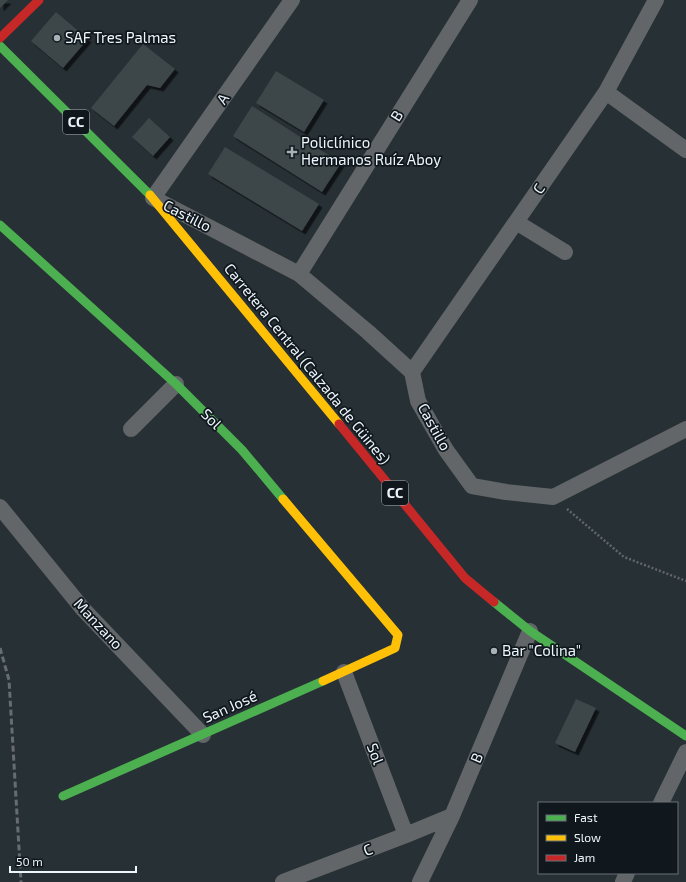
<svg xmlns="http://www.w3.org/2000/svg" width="686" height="882" viewBox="0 0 686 882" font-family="'Exo 2',sans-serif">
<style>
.building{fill:#3e464a;filter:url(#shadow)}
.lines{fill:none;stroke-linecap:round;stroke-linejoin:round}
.path{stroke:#626668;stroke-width:2.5;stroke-dasharray:2 2;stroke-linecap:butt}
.street{stroke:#626668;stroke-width:16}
.fast{stroke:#4caf50;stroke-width:9}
.slow{stroke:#ffc107;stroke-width:9}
.jam{stroke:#c62828;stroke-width:9}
.rail{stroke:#676c70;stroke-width:3;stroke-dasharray:6 3;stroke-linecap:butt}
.poi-dot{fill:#a7b1b7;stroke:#11181d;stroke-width:1.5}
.labels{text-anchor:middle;stroke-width:3.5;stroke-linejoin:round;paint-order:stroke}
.shield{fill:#11181d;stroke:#aab3ba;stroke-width:1}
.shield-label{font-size:14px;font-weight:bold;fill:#ecf6fd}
.poi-label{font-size:15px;fill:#ecf6fd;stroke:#11181d;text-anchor:start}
.street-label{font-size:15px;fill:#ecf6fd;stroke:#11181d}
</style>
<defs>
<filter id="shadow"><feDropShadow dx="3.5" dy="3.5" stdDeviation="0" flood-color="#0009"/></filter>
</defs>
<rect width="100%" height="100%" fill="#273035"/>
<path class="building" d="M0,0H8L0,8Z
M56,12L88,39L63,68L31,41Z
M143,44L175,69L160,88L147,85L114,126L91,108Z
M276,71L324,100L304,132L256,103Z
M252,106L341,163L322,192L233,136Z
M149,118L170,137L153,156L132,137Z
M225,147L319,204L302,231L208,174Z
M576,699L596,708L575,752L555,743Z"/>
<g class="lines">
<path class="path" d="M567,509L624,557L686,581"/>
<path class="street" d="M292,0L153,198L299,274L368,332L412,372L418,401L446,450L472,486L506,492L553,497L686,429
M606,92L686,150
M516,222L565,252
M299,274L470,0
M412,372L606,92L656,0
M131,429L176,384
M0,507L83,609L203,735
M344,672L406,835
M661,803L686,752
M283,882L406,835L452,816
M420,882L452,816L530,631
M623,882L627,873"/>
<path class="fast" d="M0,46L150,195
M0,225L176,384L242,450L283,499
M494,602L530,631L686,736
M63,796L323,681"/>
<path class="slow" d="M150,195L339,424
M283,499L398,635L395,648L323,681"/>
<path class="jam" d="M0,38L39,0
M339,424L465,578L494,602"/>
<path class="rail" d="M0,648L9,680L21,882"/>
</g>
<g class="poi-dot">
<circle cx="57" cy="38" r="4"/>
<path d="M290 146h4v4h4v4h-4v4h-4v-4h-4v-4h4z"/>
<circle cx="494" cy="651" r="4"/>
</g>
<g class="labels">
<g class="shield">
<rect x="63" y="110" width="26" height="24" rx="3"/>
<rect x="382" y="481" width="26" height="24" rx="3"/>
</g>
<g class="shield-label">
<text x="76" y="127">CC</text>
<text x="395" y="498">CC</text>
</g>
<g class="poi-label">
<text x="65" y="43">SAF Tres Palmas</text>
<text x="301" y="148">Policlínico<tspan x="301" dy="17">Hermanos Ruíz Aboy</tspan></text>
<text x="502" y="656">Bar "Colina"</text>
</g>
<g class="street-label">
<text transform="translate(223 99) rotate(-55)" y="5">A</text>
<text transform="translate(397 116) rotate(-58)" y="5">B</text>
<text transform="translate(539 189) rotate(-55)" y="5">C</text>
<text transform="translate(187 216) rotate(27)" y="5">Castillo</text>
<text transform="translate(307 364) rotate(51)" y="5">Carretera Central (Calzada de Güines)</text>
<text transform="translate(211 419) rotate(45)" y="5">Sol</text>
<text transform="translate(434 427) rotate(61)" y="5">Castillo</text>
<text transform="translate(98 624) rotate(47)" y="5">Manzano</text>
<text transform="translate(230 707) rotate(-24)" y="5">San José</text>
<text transform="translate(375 754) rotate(69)" y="5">Sol</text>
<text transform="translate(477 758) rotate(-67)" y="5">B</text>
<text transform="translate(368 850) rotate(-21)" y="5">C</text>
</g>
</g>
<rect x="538" y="802" width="140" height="72" fill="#11181d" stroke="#697177"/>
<rect x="546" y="815" width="20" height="6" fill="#4caf50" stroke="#697177"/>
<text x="574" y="822" font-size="12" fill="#ecf6fd">Fast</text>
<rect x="546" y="835" width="20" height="6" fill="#ffc107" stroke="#697177"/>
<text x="574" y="842" font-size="12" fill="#ecf6fd">Slow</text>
<rect x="546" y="855" width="20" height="6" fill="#c62828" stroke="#697177"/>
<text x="574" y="862" font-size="12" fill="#ecf6fd">Jam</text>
<path d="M10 866v6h126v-6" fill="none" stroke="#ecf6fd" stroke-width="2"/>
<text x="16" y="866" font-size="12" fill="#ecf6fd" stroke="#11181d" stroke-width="3" paint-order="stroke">50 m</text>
</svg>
